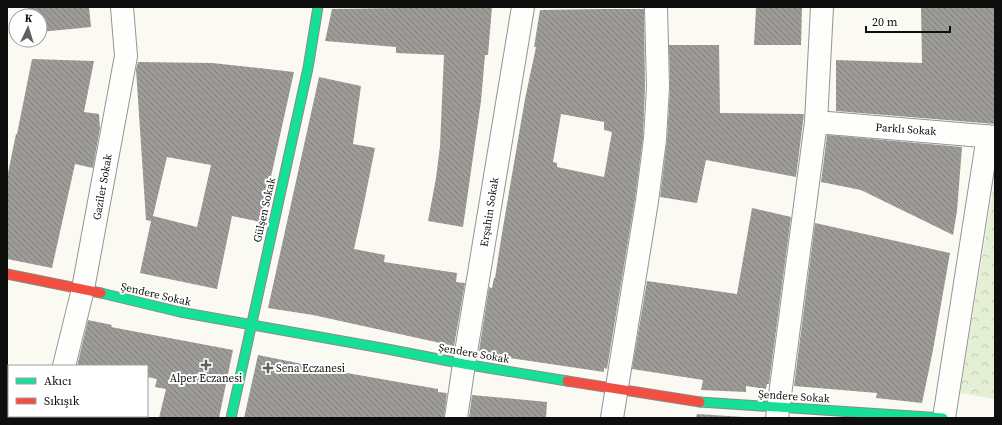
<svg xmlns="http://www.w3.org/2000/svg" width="1002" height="425" viewBox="0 0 1002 425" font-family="'Source Serif 4',serif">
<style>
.park{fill:url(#park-crowns)}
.building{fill:url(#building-back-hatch);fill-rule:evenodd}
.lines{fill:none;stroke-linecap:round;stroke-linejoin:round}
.street-casing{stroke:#949491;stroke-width:24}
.fast-casing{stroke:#8b8a87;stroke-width:11}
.jam-casing{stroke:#8b8a87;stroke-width:11}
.street{stroke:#fefefd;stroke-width:22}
.fast{stroke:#16e098;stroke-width:9}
.jam{stroke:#f24e42;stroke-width:9}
.poi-dot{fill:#61605e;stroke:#fff;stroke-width:1.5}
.labels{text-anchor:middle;stroke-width:4;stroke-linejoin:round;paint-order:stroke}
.street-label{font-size:11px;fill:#0e0e0e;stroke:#fff}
.poi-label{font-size:11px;fill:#0e0e0e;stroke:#fff;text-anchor:start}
</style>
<defs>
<pattern id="park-crowns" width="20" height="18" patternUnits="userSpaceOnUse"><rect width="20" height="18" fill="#e5efd3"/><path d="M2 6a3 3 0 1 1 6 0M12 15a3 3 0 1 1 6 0" fill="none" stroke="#c3ccb4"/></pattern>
<pattern id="building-back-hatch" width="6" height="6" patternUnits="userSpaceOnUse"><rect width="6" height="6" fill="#9e9c98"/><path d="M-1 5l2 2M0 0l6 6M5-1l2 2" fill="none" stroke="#7f7e7a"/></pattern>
</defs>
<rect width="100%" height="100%" fill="#faf9f2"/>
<path class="park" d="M995,178V399L960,393Z"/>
<path class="building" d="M28,7H89L91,27L40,32V16H28Z
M400,7H492L488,55H485L481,101L463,227L428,221L436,178L440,146L444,55L396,53V47L325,41L332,9L400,8Z
M756,7H802L801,45H754Z
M921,7H995V124L836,111V60L922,63Z
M604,9H644L645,87L643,138L635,199L607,369L604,368V372L482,354V352L479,351L489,287L492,288L494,278H495L502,233L525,99L536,47H534L540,10ZM561,114L604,122V130L612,132L604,177L557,167V163L553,162Z
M669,45H719L720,113L804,114L796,177L706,160L697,203L660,197L667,140L670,88Z
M32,59L94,61L84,112L99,114L100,128L93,168L75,164L52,268L7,259V178L16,134H17Z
M138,62L212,63L294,72L261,222L232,216L217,289L140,273L151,221L146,220L136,69ZM167,157L211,165L197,227L153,216Z
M319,77L361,86L353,144L375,148L363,208L354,249L385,255L384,262L457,273L456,282L465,283L454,346L313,315L268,308Z
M827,135L962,147L957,211L953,235L861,190L821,182Z
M752,208L791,217L769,384H767L766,389L746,386V392L701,390L703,380L632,369L647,281L737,294Z
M815,223L950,253L933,350L922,403L876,398L877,393L794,386Z
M88,320L112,325L111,327L233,350L219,418H159L166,389L155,387L157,379L147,377V366H77Z
M258,355L347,373L438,389V392L447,393L444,418H244Z
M472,395L547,402L546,418H469Z
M697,414L744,417V418H696Z"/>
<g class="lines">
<g class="street-casing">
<path id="street" d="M816,122L995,137
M64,366L83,289L126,56L122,7
M51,418L52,416
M456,418L464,364L523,7
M612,418L647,201L655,139L658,87L656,7
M777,418L816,122L822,7
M944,418L988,136"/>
</g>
<g class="fast-casing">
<path id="fast" d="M101,293L180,312L387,349L464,364L567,381
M700,402L943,418
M231,418L308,68L318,7"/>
</g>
<g class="jam-casing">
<path id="jam" d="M7,274L101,293
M567,381L700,402"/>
</g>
<use href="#street" class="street"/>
<use href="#fast" class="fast"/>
<use href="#jam" class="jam"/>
</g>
<g class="poi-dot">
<path d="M204 359h4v4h4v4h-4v4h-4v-4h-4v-4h4z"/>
<path d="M266 362h4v4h4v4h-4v4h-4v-4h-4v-4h4z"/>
</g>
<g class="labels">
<g class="street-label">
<text transform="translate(906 129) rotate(4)" y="4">Parklı Sokak</text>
<text transform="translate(102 187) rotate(-80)" y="4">Gaziler Sokak</text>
<text transform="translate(264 210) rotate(-77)" y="4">Gülşen Sokak</text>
<text transform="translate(489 212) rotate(-81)" y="4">Erşahin Sokak</text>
<text transform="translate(156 294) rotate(13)" y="4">Şendere Sokak</text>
<text transform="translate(474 353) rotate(10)" y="4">Şendere Sokak</text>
<text transform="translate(794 396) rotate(4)" y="4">Şendere Sokak</text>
</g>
<g class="poi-label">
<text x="276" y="372">Sena Eczanesi</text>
<text x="206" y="382" text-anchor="middle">Alper Eczanesi</text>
</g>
</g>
<rect width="1002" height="425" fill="none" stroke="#0e0e0e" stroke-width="16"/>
<rect x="8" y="365" width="140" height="52" fill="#ffffff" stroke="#9f9f9f"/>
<rect x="16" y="378" width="20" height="6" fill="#16e098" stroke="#9f9f9f"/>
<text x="44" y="385" font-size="12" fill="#0e0e0e">Akıcı</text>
<rect x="16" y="398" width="20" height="6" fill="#f24e42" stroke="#9f9f9f"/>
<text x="44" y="405" font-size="12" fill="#0e0e0e">Sıkışık</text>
<g transform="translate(28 28) rotate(4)"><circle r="19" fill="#ffffff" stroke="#9f9f9f"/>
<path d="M0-3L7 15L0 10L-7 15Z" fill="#61605e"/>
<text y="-6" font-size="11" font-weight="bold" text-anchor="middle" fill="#0e0e0e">K</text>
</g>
<path d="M866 26v6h84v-6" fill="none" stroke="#0e0e0e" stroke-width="2"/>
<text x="872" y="26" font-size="12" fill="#0e0e0e" stroke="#ffffff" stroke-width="3" paint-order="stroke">20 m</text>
</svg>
